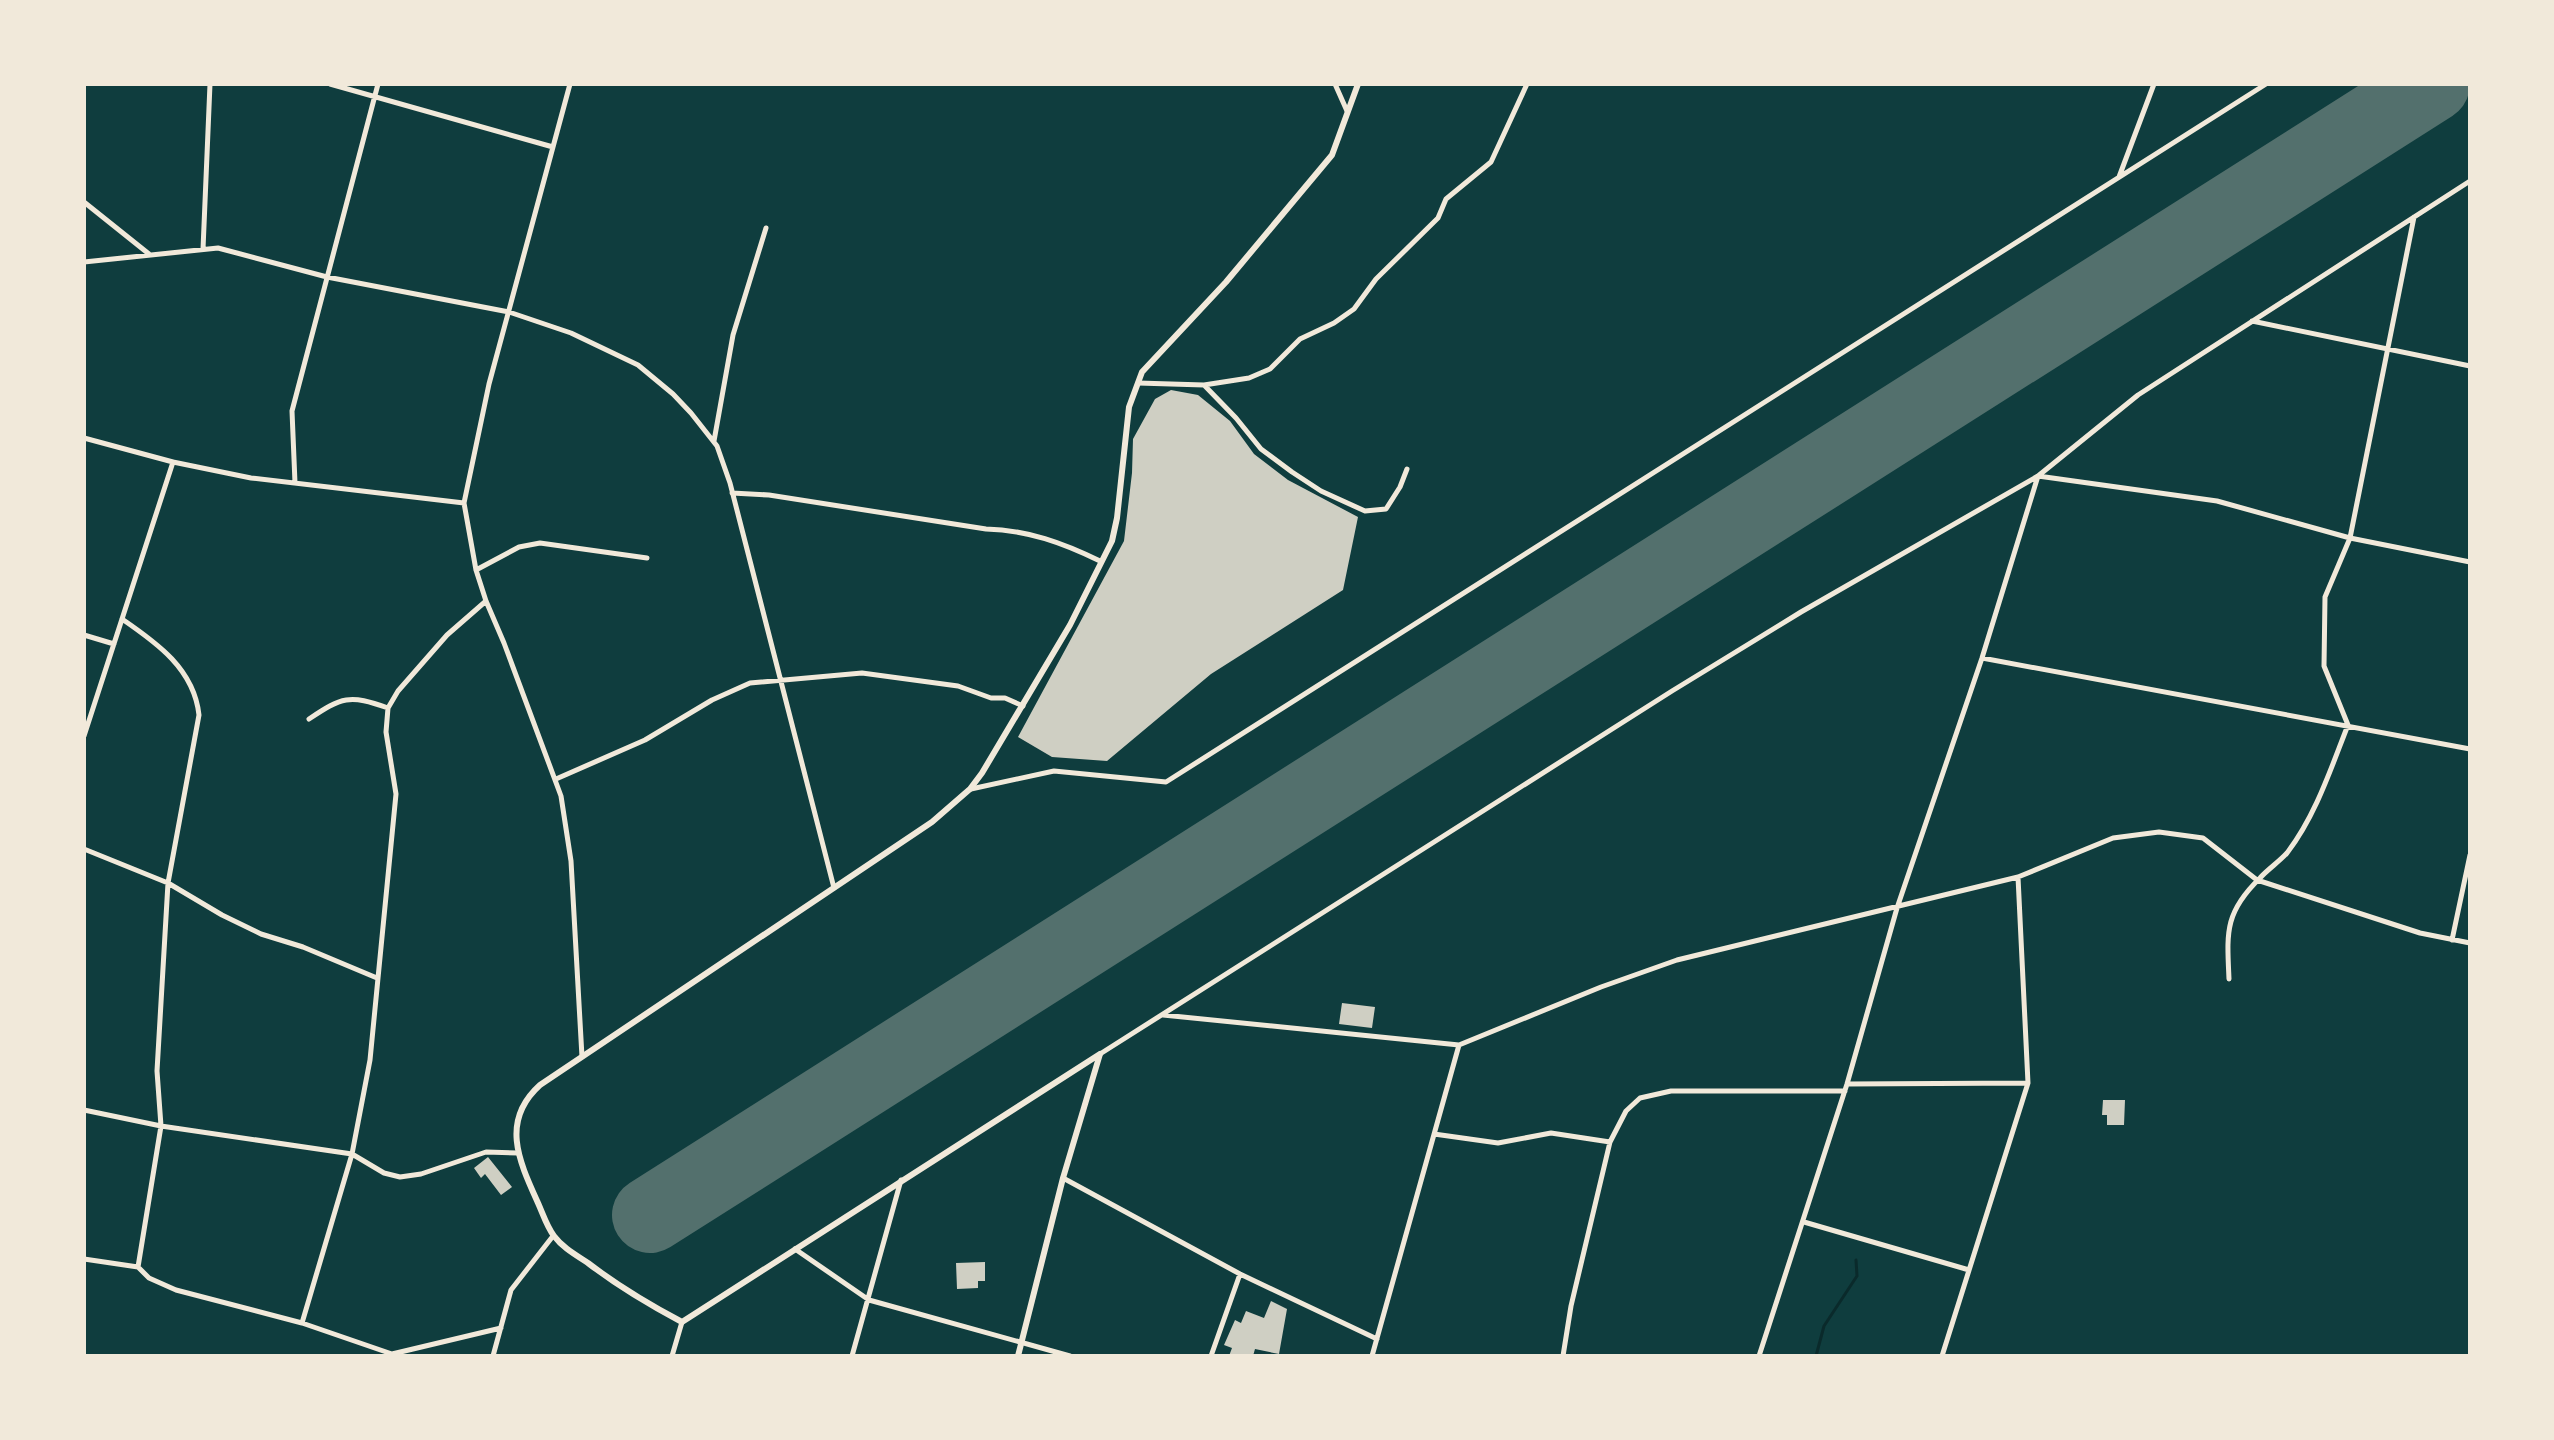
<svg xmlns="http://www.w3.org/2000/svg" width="2554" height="1440" viewBox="0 0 2554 1440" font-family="'Public Sans',sans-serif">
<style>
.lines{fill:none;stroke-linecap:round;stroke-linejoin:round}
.stream{stroke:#0a2a2b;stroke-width:3}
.runway{stroke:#53706d;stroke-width:76}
.building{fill:#cfcfc3}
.minor{stroke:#f1e9da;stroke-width:5}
.tertiary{stroke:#f1e9da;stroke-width:6}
</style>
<rect width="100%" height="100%" fill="#0f3d3e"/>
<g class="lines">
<path class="stream" d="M1816,1356L1824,1326L1857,1276L1856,1260"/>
<path class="runway" d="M650,1215L2432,84"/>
</g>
<path class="building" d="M1171,390L1198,395L1230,421L1254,454L1288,480L1358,517L1343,590L1211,674L1107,761L1052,757L1018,737L1124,541L1132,473L1133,439L1155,399Z
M1342,1003L1375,1007L1372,1028L1339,1024Z
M2103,1100H2125L2124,1125H2107V1115H2102Z
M488,1157L512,1187L501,1195L485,1174L481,1178L474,1168Z
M985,1262V1281H978V1288L957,1289L956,1263Z
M1271,1301L1287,1309L1279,1354L1255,1349L1253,1356H1229L1232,1348L1224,1345L1235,1320L1241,1323L1246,1311L1264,1318Z"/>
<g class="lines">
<path class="minor" d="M330,84L553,147
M570,84L489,384L464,503L476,570L486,601L504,643L561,796L571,861L582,1057
M1335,84L1347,111
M2119,177L2154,84
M84,202L149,254
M203,249L210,84
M84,262L218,248L327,277L509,312L571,333L638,365L673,394L691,413L717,446L730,483L834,888
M2252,321L2470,366
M1138,383L1204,385L1236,418L1261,449L1292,472L1321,491L1365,511L1386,509L1400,487L1407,469
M1204,385L1249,378L1270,369L1300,339L1334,323L1354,309L1376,279L1438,218L1446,199L1491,162L1527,84
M84,438L173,462L251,478L464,503
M714,441L733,335L766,228
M295,483L292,411L378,84
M732,493L769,495L986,529C1028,530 1063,543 1100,561
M476,570L519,547L540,543L647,558
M122,619C157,643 194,669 199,715L168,883L157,1071L161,1126L138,1267
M84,635L114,644
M1982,658L2470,749
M309,719C342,697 349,694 388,708
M84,736L173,462
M556,779L645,740L712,700L750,683L862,673L958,686L991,698H1005L1023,706
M971,789L1054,771L1166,782L2266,84
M84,849L168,883L222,915L261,934L303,947L377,978
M2452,940L2470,855
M2229,979C2227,933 2224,913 2260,878C2268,869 2279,862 2287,853C2316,815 2331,768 2348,725L2324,666L2325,597L2350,538L2414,217
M1163,1015L1459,1045L1601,987L1677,960L2018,877L2113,838L2159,832L2203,838L2257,880L2420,933L2470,943
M1100,1054L1672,691L1801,612L2038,476L2138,395L2470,181
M1847,1084L2028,1083
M84,1110L161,1126L352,1154L384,1173L400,1177L421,1174L486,1152L518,1153
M1434,1134L1498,1143L1551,1133L1610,1142
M1063,1178L1240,1274L1377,1339
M1804,1222L1969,1270
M795,1249L869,1300L1070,1356
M84,1259L138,1267L149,1278L176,1290L302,1323L392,1354L501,1328
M302,1323L352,1154L370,1060L396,794L386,732L388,708L398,691L447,635L486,601
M493,1356L511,1290L553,1236
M672,1356L682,1322
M852,1356L901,1180
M1211,1356L1240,1274
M1372,1356L1459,1045
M1563,1356L1571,1306L1610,1142L1626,1111L1640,1098L1671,1091H1845
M1759,1356L1847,1084L1897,908L1982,658L2038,476L2217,501L2350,538L2470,562
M1942,1356L2028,1083L2018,877"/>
<path class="tertiary" d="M1100,1054L682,1322C648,1304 618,1286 588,1263C576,1255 563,1248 554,1236C547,1227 543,1214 538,1203C519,1161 500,1121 540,1085L932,822L970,789L982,773L1070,625L1112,541L1117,518L1129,407L1142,372L1226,282L1332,155L1358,84
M1018,1356L1063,1178L1100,1054"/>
</g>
<rect width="2554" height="1440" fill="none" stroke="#f1e9da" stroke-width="172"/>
</svg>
